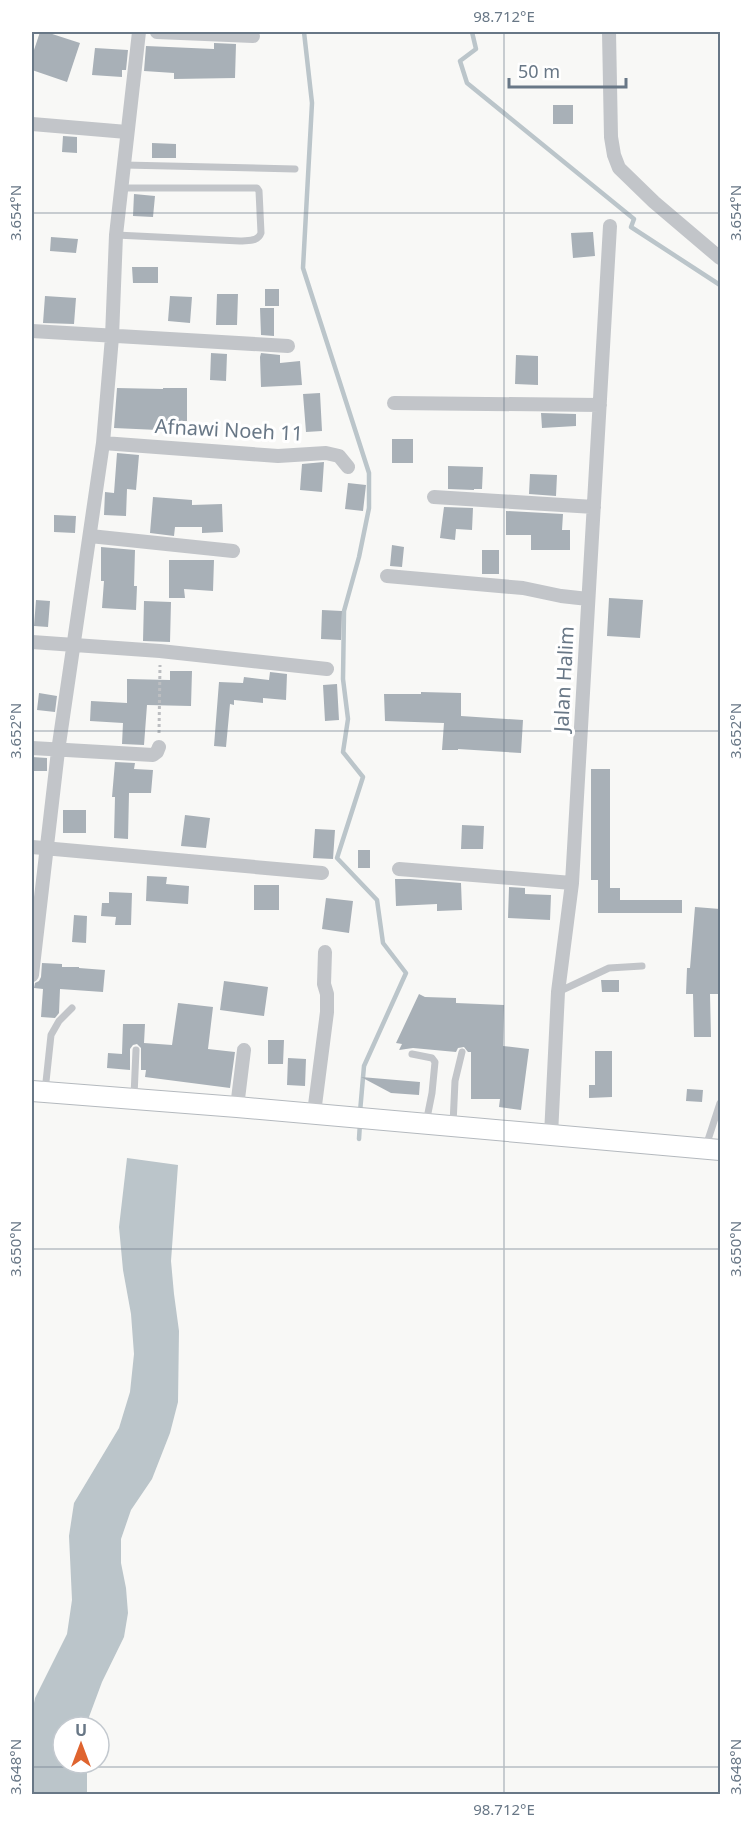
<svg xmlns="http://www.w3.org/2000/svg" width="752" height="1826" viewBox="0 0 752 1826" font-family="'Noto Sans',sans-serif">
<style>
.water{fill:#bbc5ca}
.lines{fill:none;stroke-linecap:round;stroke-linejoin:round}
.stream{stroke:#bbc5ca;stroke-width:4.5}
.building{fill:#a8b0b7}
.secondary-casing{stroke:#b4b9be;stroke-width:22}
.path{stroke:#bcbec1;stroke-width:3;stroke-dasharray:3 3;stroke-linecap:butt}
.lane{stroke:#c2c5c9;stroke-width:7}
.street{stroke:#c2c5c9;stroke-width:14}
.secondary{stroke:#fff;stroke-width:20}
.ticks{fill:none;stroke:#687786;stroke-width:1.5;stroke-opacity:0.45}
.labels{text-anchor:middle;stroke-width:6;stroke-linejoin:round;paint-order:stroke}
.street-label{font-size:20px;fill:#687786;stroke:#fff}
.neatline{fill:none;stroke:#687786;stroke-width:2}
.ticks-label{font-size:15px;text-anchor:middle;fill:#687786}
</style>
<rect width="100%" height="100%" fill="#f8f8f6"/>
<path class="water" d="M127,1158L178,1165L171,1261L174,1294L179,1331L178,1402L170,1433L152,1479L131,1510L121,1539V1563L126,1588L128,1613L124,1637L102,1682L89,1717L88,1727H63V1763H87V1794H32V1713L35,1698L67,1634L72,1600L69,1536L74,1503L119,1428L130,1392L134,1354L131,1314L123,1270L119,1227Z"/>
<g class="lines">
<path class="stream" d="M304,32L312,103L303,268L369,473V508L359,557L344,611L343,679L348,719L343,752L363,777L337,858L377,900L383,943L406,973L364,1066L360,1112
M472,32L476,49L460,61L467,83L634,219L631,227L720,285
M359,1139L360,1123"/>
</g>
<path class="building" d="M40,32H46L80,43L67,82L32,70V56Z
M214,43L236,44L235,78L174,79V73L144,71L146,46L214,49Z
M95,48L128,50L126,70H122V77L92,75Z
M553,105H573V124H553Z
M63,136L77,137V153L62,152Z
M152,143L176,144V158H152Z
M134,194L155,196L153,217L133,216Z
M593,232L595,256L573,258L571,233Z
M51,237L78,239L76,253L50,251Z
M132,267H158V283H133Z
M265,289H279V306H265Z
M217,294H238L237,325H216Z
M45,296L76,298L74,324L43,323Z
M170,296L192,297L190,323L168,321Z
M260,308H274V336L261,335Z
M211,353L227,354L226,381L210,380Z
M261,353L280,355V363L300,361L302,385L261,387L260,357Z
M516,355L538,356V385L515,384Z
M117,388L163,389V388H187V421H158V430L114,428Z
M320,393L322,431L306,432L303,394Z
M541,413L576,414V426L542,428Z
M392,439H413V463H392Z
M117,453L139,455L136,490L127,489L126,516L104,515L105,492L114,493Z
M324,462L322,492L300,490L302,464Z
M448,466L483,467L482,489H474V490L448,489Z
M530,474L557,475L556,496L529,494Z
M348,483L366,485L363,511L345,509Z
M153,497L192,500V505L222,504L223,532L202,533V527H175L174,536L150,533Z
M444,507L473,508L472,530L456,529L455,540L440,538Z
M506,511L563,514L562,530H570V550H531V535H506Z
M54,515L76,516L75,533L54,532Z
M392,545L404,547L402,567L390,566Z
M101,547L135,550L134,586H137L136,610L102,608L104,581H101Z
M482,550H499V574H482Z
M169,560H214L213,591L184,589L185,598H169Z
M609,598L643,600L640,638L607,636Z
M36,600L50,601L48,627L34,626Z
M144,601L171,602L170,642L143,641Z
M322,610L342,611L341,640L321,639Z
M170,671H192L191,706L147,705L144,745L122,744L123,723L90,721L91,701L127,703V679L170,680Z
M270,672L287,674L286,700L263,698V703L234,700V705L230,704L226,747L214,746L219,682L243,683L244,677L269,680Z
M337,684L339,720L325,721L323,685Z
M421,692L461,693V716L523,720L521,753L458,749V750H442L444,723L385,721L384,694H421Z
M39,693L57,696L55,712L37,710Z
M32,757L47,758V771H32Z
M115,762L135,763L134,769L153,770L151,793H129L128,839L114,838L115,797H112Z
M591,769H610V888H620V900H682V913H598V880H591Z
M63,810H86V833H63Z
M185,815L210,818L206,848L181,846Z
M462,825L484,826L483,849H461Z
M315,829L335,830L333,859L313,858Z
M358,850H370V868H358Z
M147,876L167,877L166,884L189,886L188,904L146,901Z
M395,879H410L461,883L462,910L437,911V904L396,906Z
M254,885H279V910H254Z
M509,887L525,888V894L551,895L550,920L508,918Z
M109,892L132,893L131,925H115L116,917L101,916L102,903H109Z
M326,898L353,901L349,933L322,929Z
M695,907L720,909L719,969H720V994H710L711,1037H694L693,994H686L687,968H690Z
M74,915L87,916L86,943L72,942Z
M42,963L62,964V967H79V968L105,970L103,992L60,989L59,1013L55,1018L41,1017L43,989L34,988L35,983L39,981L41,977Z
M601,980H619V992H602Z
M224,981L268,987L264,1016L220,1010Z
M419,994L425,997L456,998V1003L504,1005L503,1046L529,1049L521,1110L499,1107L500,1099H471V1052H468L464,1047L458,1048L456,1052L413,1048L399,1050L402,1044L396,1043Z
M178,1003L213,1007L208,1049L235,1052L230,1088L145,1077L146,1070H141V1048L137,1044L133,1045L130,1049V1070L107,1068L108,1053L122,1054L123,1024H145L144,1043L172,1045Z
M268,1040H284L283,1064H268Z
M595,1051H612V1097L589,1098V1085H595Z
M288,1058L306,1059L305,1086L287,1085Z
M361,1077L420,1082L419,1095L391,1093Z
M687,1089L703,1090L702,1102L686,1101Z"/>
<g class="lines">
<g class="secondary-casing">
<path id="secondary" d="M32,1091L237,1107L720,1150"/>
</g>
<path class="path" d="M159,733L160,665"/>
<path class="lane" d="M124,165L295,169
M116,235L240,241C248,240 258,242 261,233L259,191L257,188H121
M558,992L609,968L642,966
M412,1054L432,1058L435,1062L432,1093L426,1123
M45,1091L51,1035L59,1021L72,1008
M134,1096L136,1050
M453,1124L455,1081L462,1052
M706,1146L720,1103"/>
<path class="street" d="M157,32L253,36
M609,32L611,137L614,155L619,168L654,202L720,258
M32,124L127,132
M32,331L288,346
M394,403L600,405
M103,443L278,456L326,453L339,456L348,467
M434,497L594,507
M90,536L233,551
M387,576L523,588L561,596L588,599
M32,642L160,651L327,669
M32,748L153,755L157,752L159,747
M32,847L322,873
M399,869L572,883
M32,975L58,751L103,443L112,337L116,235L139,32
M237,1107L244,1050
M314,1113L327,1012V994L324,984L325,952
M551,1135L558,992L572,883L610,226"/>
<use href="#secondary" class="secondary"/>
</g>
<path class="ticks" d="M504,32V1794M32,213H720M32,731H720M32,1249H720M32,1767H720"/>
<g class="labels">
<g class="street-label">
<text transform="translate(229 430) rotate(3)" y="7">Afnawi Noeh 11</text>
<text transform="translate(564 679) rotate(-87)" y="7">Jalan Halim</text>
</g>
</g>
<rect width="752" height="1826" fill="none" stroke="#ffffff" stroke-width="66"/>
<g transform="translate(81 1745)"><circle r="28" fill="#ffffff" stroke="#c3c9cf" stroke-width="1.5"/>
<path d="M0-4.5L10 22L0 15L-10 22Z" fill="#df642f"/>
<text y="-9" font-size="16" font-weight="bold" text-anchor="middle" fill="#687786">U</text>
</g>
<path d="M509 78v9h117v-9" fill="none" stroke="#687786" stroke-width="3"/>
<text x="518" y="78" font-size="18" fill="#687786" stroke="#ffffff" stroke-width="4.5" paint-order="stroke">50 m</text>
<rect x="33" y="33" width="686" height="1760" class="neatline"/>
<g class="ticks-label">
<text x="504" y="22">98.712°E</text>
<text transform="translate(16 213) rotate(-90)" y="5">3.654°N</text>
<text transform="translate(736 213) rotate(-90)" y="5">3.654°N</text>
<text transform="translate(16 731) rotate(-90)" y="5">3.652°N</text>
<text transform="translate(736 731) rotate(-90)" y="5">3.652°N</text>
<text transform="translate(16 1249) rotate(-90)" y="5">3.650°N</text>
<text transform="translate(736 1249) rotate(-90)" y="5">3.650°N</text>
<text transform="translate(16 1767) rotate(-90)" y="5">3.648°N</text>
<text transform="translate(736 1767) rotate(-90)" y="5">3.648°N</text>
<text x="504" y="1815">98.712°E</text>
</g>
</svg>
